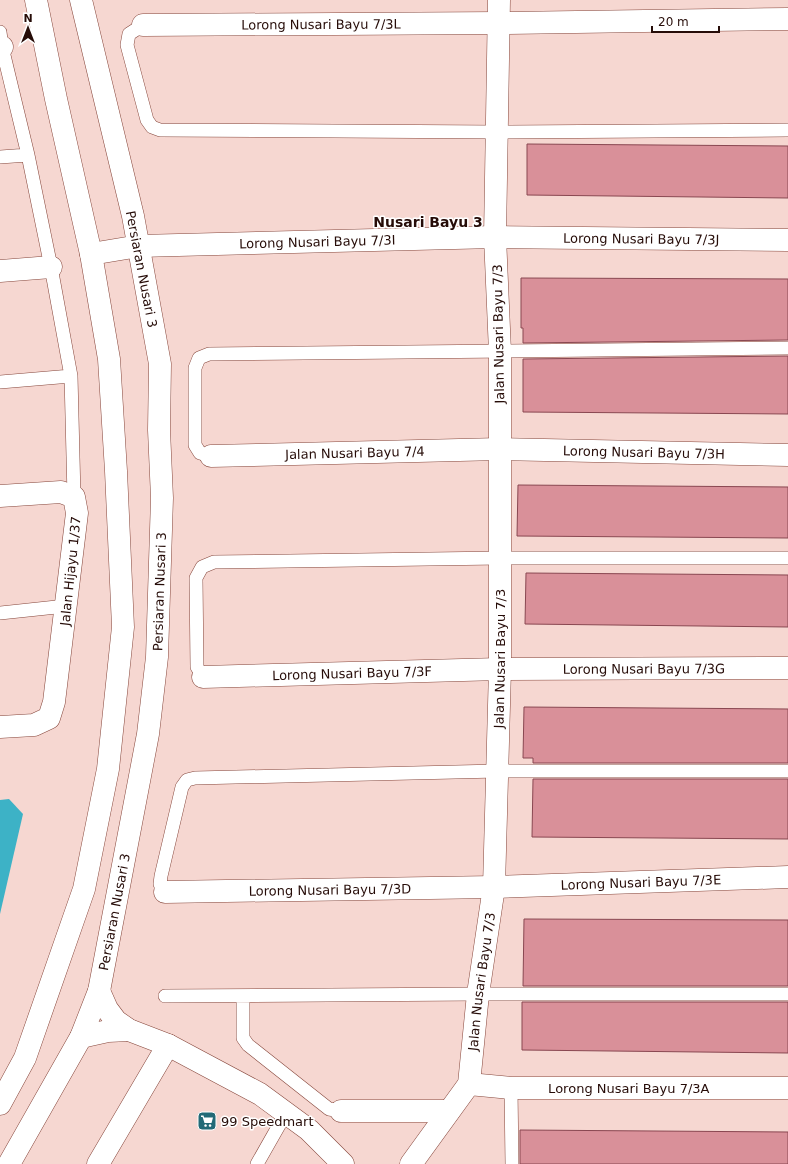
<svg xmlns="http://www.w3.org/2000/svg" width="788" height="1164" viewBox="0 0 788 1164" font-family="'DejaVu Sans',sans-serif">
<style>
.water{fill:#3db2c6}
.building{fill:#d99099;stroke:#894751}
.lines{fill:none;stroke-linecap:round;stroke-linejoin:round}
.service-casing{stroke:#86463b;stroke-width:14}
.minor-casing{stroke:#86463b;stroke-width:23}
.secondary-casing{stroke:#86463b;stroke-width:23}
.service{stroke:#fff;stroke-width:13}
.minor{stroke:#fff;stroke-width:22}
.secondary{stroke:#fff;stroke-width:22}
.labels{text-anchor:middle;stroke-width:3;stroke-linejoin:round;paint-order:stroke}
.street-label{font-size:13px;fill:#260c08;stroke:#fff}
.poi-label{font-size:13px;fill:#260c08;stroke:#fff;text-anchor:start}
.neighbourhood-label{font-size:14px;font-weight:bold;fill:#260c08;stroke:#fff}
</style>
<rect width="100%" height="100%" fill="#f6d7d1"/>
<path class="water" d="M9,799L23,814L0,914V800Z"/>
<path class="building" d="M527,144L788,146V198L527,195Z
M521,278L788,279V340L523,343V328H521Z
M788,356V414L523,412V359Z
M518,485L788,487V538L517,536Z
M526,573L788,575V627L525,624Z
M524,707L788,709V763H533V758H523Z
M533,779H788V839L532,837Z
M524,919L788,920V986H523Z
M522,1002H788V1053L522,1050Z
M520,1130L788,1132V1164H520Z"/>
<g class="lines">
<g class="service-casing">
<path id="service" d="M143,25L129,34L127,45L147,120L152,127L160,130L497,132L788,130
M0,32L2,47L28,155L51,267L71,376L74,497
M0,157L28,155
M0,382L71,376
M211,456L200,453L195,445V368L199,358L209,354L788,348
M0,613L66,606
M203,677L197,667L196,578L202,567L214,562L500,558H788
M165,892L160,884L161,876L182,787L187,780L195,778L498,771H788
M165,996L478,994H788
M243,996V1038L248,1045L329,1109L341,1111
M511,1088L512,1164
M257,1164L286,1113"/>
</g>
<g class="minor-casing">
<g id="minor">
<path id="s1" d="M143,25L500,23L788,19"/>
<path d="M0,47H2"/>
<path id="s2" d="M91,254L139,246L495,237L788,240"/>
<path d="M0,271L51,267"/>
<path id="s3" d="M211,456L500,449L788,455"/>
<path d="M0,496L61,492L74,497L77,513L54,702L49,718L34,725L0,727"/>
<path id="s4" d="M203,677L500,669L788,668"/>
<path id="s5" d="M165,892L494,887L788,877"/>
<path d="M99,991L107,1009L116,1021L129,1030L168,1045L260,1094L309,1130L343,1164"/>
<path d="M81,1037L108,1031L129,1030"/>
<path id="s6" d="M469,1084L511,1088H788"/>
<path d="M341,1111H449"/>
<path d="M98,1164L168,1045"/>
<path id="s7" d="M411,1164L469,1084L478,994L494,887L500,669V352L495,237L499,0"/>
</g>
</g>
<g class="secondary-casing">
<g id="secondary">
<path d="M0,1104L25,1058L84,889L108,769L123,627L116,471L109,359L91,254L56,99L36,0"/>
<path id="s8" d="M9,1164L81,1037L99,991L148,734L157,657L162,498L159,430L160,364L133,216L81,0"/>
</g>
</g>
<use href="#service" class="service"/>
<use href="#minor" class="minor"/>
<use href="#secondary" class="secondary"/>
</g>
<defs>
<g id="supermarket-square" transform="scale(1)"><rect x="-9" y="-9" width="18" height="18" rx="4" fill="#226a77" stroke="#fff"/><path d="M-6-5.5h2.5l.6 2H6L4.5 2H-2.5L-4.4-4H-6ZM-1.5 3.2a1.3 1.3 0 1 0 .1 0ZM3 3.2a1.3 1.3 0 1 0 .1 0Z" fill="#fff"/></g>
</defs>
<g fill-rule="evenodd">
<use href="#supermarket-square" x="207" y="1121"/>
</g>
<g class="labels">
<g class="street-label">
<text dy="5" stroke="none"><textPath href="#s1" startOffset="178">Lorong Nusari Bayu 7/3L</textPath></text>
<text dy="5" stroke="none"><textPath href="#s2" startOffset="551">Lorong Nusari Bayu 7/3J</textPath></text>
<text dy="5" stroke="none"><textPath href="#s2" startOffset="227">Lorong Nusari Bayu 7/3I</textPath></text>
<text transform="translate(142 269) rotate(79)" y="5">Persiaran Nusari 3</text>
<text transform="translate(498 334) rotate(-91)" y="5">Jalan Nusari Bayu 7/3</text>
<text dy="5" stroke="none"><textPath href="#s3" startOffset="144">Jalan Nusari Bayu 7/4</textPath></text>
<text dy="5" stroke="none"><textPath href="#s3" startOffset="433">Lorong Nusari Bayu 7/3H</textPath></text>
<text transform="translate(70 571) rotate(-84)" y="5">Jalan Hijayu 1/37</text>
<text dy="5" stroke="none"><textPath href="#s8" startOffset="600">Persiaran Nusari 3</textPath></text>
<text dy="5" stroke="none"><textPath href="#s7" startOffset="526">Jalan Nusari Bayu 7/3</textPath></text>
<text dy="5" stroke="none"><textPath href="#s4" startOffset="441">Lorong Nusari Bayu 7/3G</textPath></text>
<text dy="5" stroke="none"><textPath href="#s4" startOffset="149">Lorong Nusari Bayu 7/3F</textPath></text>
<text dy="5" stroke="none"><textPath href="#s5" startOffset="476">Lorong Nusari Bayu 7/3E</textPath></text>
<text dy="5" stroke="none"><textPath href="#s5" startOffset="165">Lorong Nusari Bayu 7/3D</textPath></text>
<text dy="5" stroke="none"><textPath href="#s8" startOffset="276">Persiaran Nusari 3</textPath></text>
<text dy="5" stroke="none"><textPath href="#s7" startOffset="202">Jalan Nusari Bayu 7/3</textPath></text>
<text dy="5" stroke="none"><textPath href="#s6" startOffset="160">Lorong Nusari Bayu 7/3A</textPath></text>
</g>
<g class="poi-label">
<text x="221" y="1126">99 Speedmart</text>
</g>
<g class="neighbourhood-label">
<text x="428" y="227">Nusari Bayu 3</text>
</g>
</g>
<g transform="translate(28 28)" stroke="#ffffff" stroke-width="3" paint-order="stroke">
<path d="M0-3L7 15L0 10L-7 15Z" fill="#260c08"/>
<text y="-6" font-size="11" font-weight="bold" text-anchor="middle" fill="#260c08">N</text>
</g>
<path d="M652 26v6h67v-6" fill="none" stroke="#260c08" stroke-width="2"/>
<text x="658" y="26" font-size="12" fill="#260c08" stroke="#ffffff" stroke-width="3" paint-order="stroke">20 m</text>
</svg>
